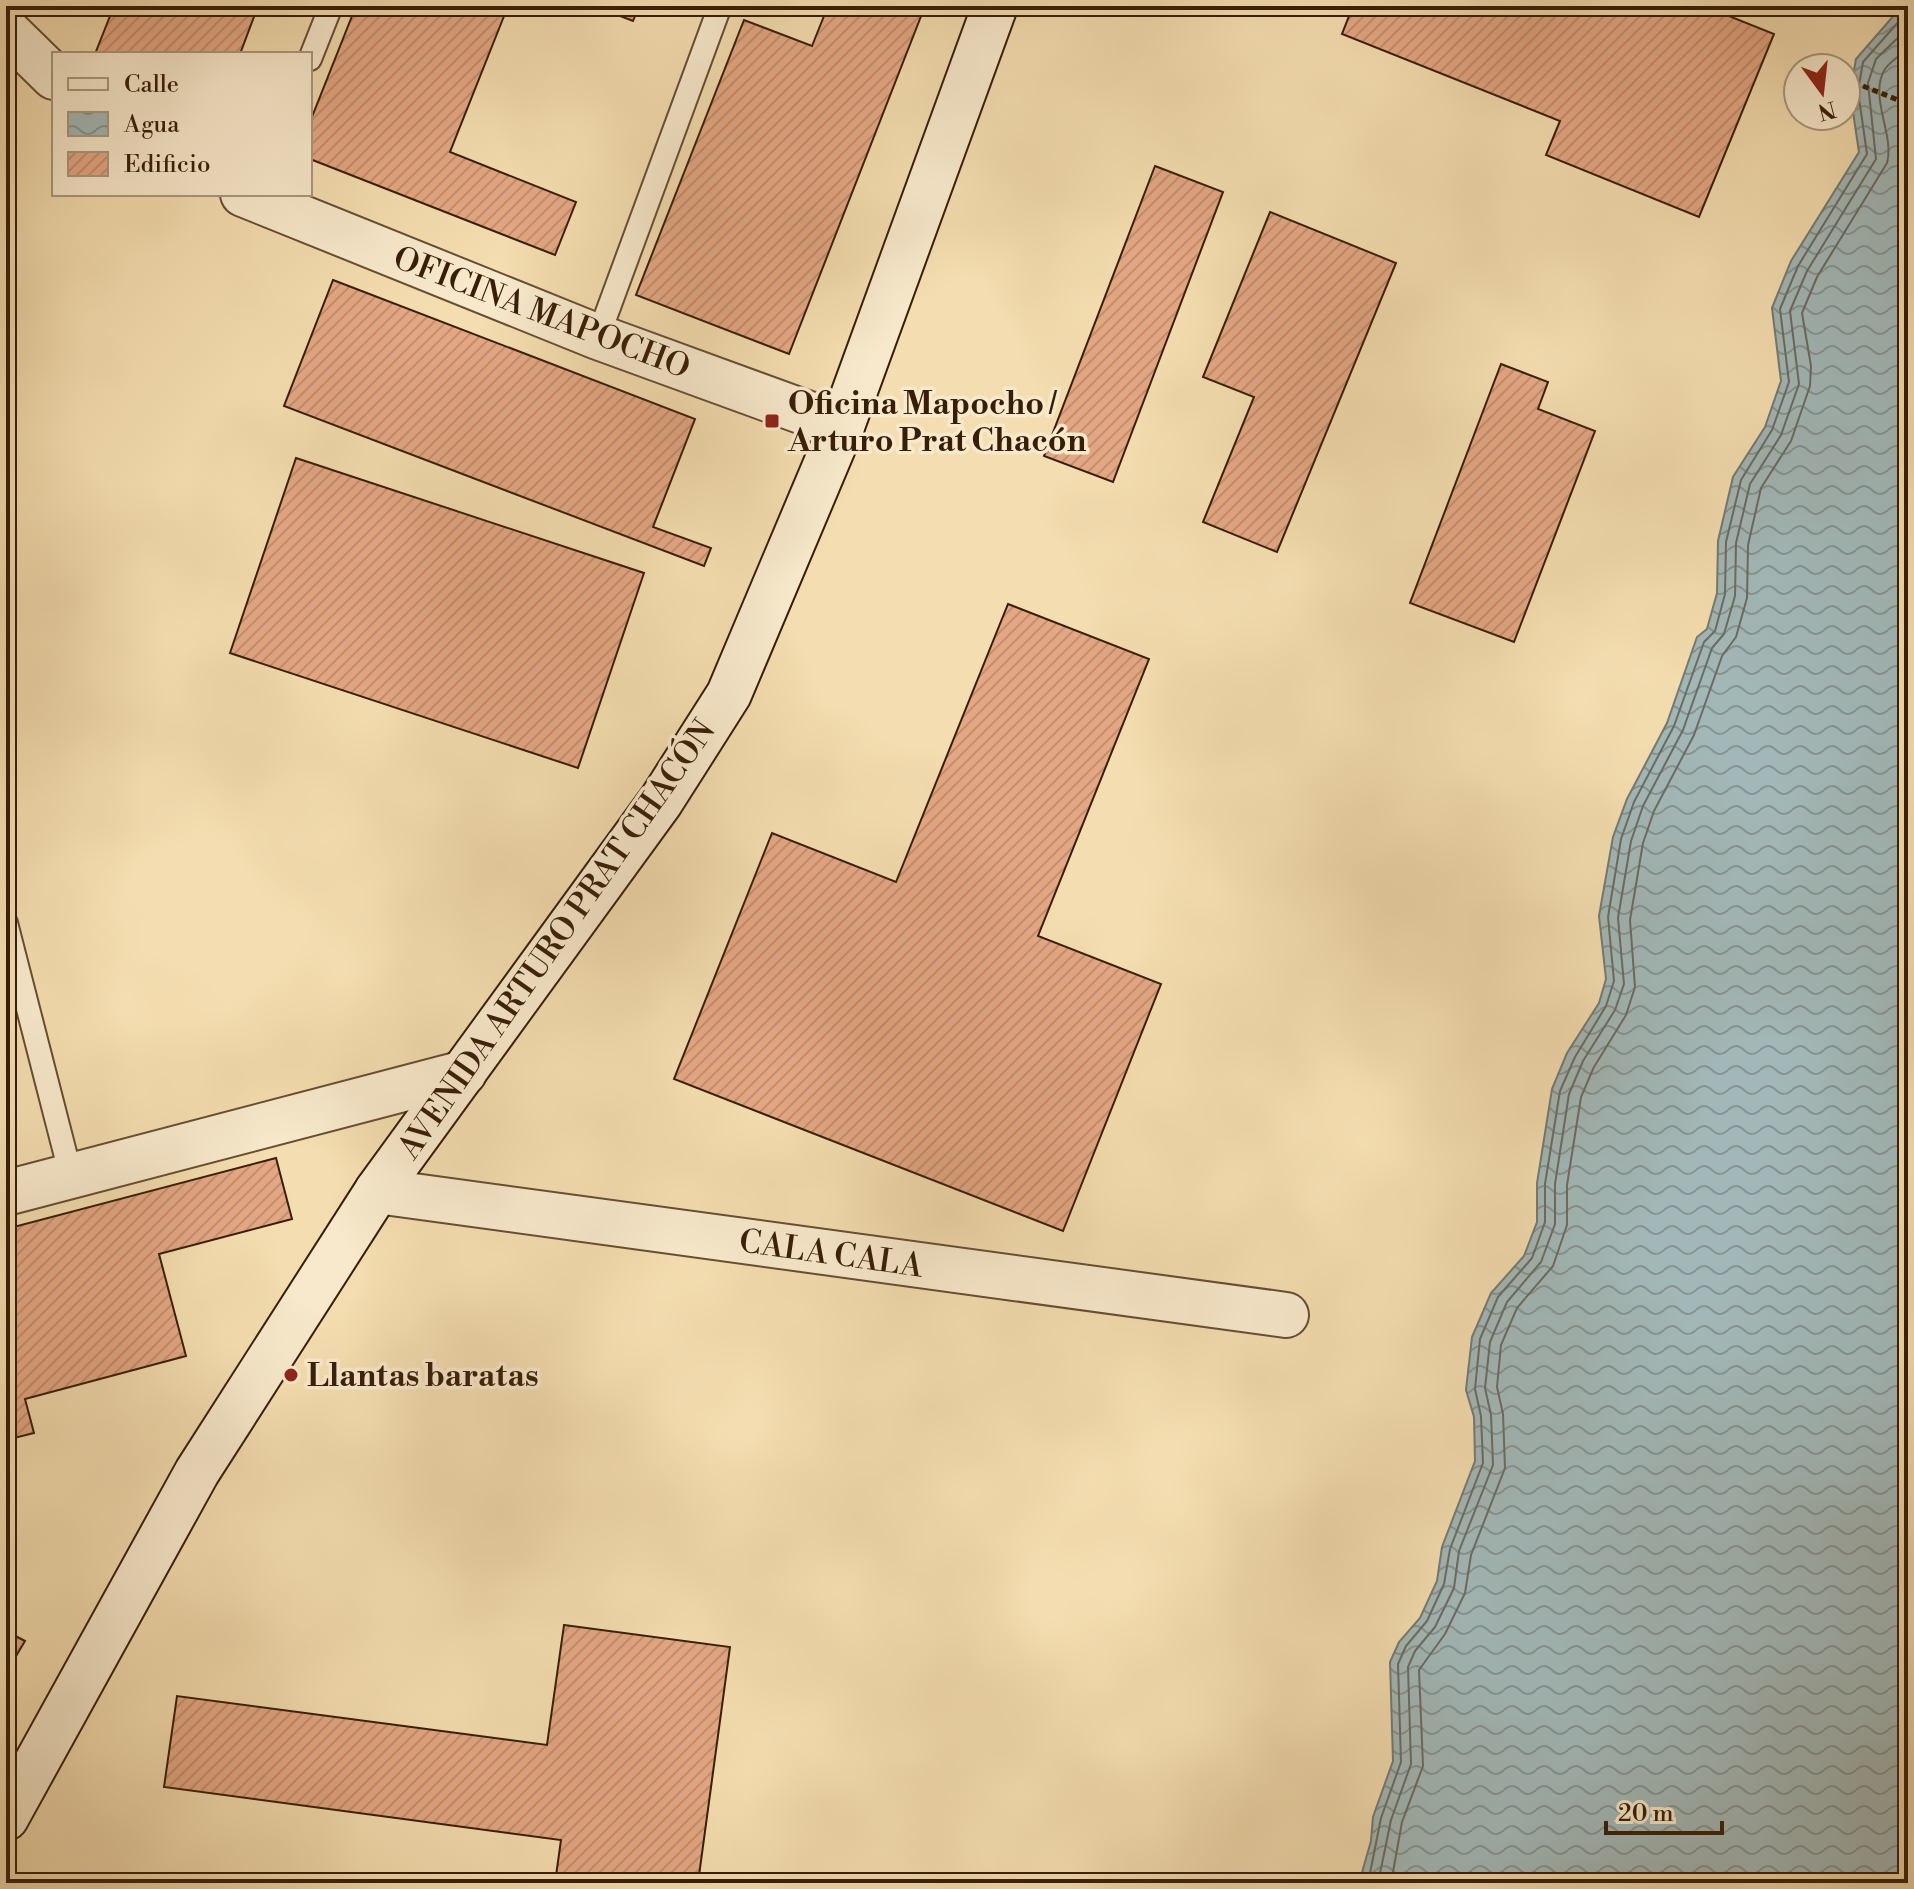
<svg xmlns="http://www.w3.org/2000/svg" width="1914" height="1889" viewBox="0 0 1914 1889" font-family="'Libre Bodoni',serif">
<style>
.water{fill:url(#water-waves);stroke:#777a72;stroke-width:2}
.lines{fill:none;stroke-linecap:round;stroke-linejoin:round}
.shore{stroke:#6c6b60;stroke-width:2}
.building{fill:url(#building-hatch);stroke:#371e08;stroke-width:2}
.lane-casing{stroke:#664e32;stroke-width:26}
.street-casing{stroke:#664e32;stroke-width:48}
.secondary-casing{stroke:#371e08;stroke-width:48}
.path{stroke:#371e08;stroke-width:5;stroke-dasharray:6 4;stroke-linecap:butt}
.lane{stroke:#f8e9cc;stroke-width:22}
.street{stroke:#f8e9cc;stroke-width:44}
.secondary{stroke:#f8e9cc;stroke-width:44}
.poi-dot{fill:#8f2418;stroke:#f8e9cc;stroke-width:3}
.labels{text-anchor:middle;stroke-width:7;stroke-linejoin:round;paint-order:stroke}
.street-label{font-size:32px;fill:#371e08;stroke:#f8e9cc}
.poi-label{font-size:32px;font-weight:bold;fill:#371e08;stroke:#f8e9cc;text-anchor:start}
</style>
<defs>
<pattern id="water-waves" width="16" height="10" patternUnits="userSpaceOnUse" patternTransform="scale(2)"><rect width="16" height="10" fill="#a2b8b8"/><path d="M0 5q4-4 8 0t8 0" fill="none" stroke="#859594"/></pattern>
<pattern id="building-hatch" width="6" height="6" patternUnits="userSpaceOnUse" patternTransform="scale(2)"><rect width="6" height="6" fill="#e4a783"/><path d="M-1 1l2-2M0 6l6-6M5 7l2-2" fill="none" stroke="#c48f70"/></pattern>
</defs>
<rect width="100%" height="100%" fill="#f4ddb0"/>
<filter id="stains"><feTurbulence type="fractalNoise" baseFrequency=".0025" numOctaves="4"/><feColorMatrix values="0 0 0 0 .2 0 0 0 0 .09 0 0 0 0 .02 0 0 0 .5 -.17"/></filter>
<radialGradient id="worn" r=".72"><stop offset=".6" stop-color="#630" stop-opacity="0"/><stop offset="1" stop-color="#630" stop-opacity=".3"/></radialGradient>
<path class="water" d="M1902,6H1908V1883H1359L1371,1841L1373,1817L1393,1761L1390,1662L1399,1642L1420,1618L1437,1581L1442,1547L1475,1461L1474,1417L1466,1390L1472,1337L1491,1293L1524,1256L1537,1222V1183L1552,1089L1567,1053L1599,1003L1606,979L1599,916L1613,837L1627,799L1667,723L1697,637L1707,629L1717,593L1718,541L1733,477L1765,427L1781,381L1772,308L1791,261L1859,152L1850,92L1856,59Z"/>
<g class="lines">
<path class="shore" d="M1368,1883L1381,1818L1401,1762L1398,1664L1406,1646L1427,1621L1444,1584L1450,1549L1483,1463L1481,1416L1475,1389L1480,1339L1498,1297L1532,1258L1545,1222V1184L1560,1091L1575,1057L1606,1006L1614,981L1608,917L1621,839L1634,802L1674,726L1704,642L1715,631L1725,594L1726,542L1741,480L1772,430L1789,382L1780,309L1798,266L1867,154L1858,91L1863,62L1908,11
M1378,1883L1391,1820L1411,1764L1408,1667L1415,1651L1435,1627L1454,1588L1459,1551L1493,1465L1491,1415L1485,1388L1490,1342L1507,1302L1541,1262L1555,1224V1184L1569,1094L1583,1061L1615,1010L1624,984L1618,918L1631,841L1643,806L1683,730L1712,648L1724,634L1735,596L1736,543L1750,484L1781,435L1799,384L1790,311L1807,271L1876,159L1868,83L1876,59L1908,28
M1391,1883L1402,1822L1423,1766L1419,1670L1445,1634L1465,1593L1471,1555L1505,1468L1503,1414L1497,1387L1501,1345L1517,1308L1553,1266L1567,1225V1185L1581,1097L1594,1067L1626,1015L1635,987L1630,920L1643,843L1654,811L1694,735L1722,656L1736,637L1747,598L1748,545L1761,488L1791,441L1810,386L1811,366L1802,313L1817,277L1887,163C1895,135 1868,96 1885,69C1890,61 1902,55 1908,47"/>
</g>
<path class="building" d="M114,6H258L240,54H95Z
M356,6H508L450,152L576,202L555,255L310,159V122Z
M594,6H639L633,21Z
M828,6H925L789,354L636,295L744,20L812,46Z
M1353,6H1704L1774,34L1699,217L1546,155L1560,121L1342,34Z
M1155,166L1223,192L1113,482L1044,456Z
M1270,212L1396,263L1277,552L1203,522L1254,397L1203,377Z
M333,280L695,419L653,527L711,548L704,566L284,406Z
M1501,364L1548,382L1538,409L1595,431L1514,642L1410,603Z
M296,458L644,573L578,768L230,653Z
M1008,604L1149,659L1038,936L1161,984L1063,1231L674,1079L772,833L896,882Z
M276,1158L292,1219L159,1254L186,1356L25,1399L34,1433L6,1440V1229Z
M564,1625L730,1647L698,1883H555L561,1840L164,1787L177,1696L547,1745Z
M6,1631L25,1641L6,1673Z"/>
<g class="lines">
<g class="lane-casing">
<path id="lane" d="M310,59L331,6
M598,337L720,6
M6,923L71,1176"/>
</g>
<g class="street-casing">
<path id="street" d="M6,30L54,77
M243,194L598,337L842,426
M377,1191L1286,1315
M6,1193L464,1073"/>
</g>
<g class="secondary-casing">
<path id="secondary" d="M6,1818L197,1472L377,1191L661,801L729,694L842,426L995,6"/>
</g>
<path class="path" d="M1863,86L1908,104"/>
<use href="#lane" class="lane"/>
<use href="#street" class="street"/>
<use href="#secondary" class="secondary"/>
</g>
<g class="poi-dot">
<rect x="764" y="413" width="16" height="16" rx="4"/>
<circle cx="291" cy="1375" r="8"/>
</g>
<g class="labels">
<g class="street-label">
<text transform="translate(542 312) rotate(21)" y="11">OFICINA MAPOCHO</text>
<text transform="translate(556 939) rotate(-55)" y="11">AVENIDA ARTURO PRAT CHACÓN</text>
<text transform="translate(831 1253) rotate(8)" y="11">CALA CALA</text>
</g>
<g class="poi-label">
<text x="788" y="414">Oficina Mapocho /<tspan x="788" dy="37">Arturo Prat Chacón</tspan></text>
<text x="307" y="1386">Llantas baratas</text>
</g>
</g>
<rect width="1914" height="1889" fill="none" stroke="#f4ddb0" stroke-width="32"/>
<rect x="8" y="8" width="1898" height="1873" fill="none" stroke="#371e08" stroke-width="4"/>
<rect x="16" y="16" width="1882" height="1857" fill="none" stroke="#371e08" stroke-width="2"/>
<rect x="52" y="52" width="260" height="144" fill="#f8e9cc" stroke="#ab987e" stroke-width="2"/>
<rect x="68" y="78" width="40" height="12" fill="#f8e9cc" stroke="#ab987e" stroke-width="2"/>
<text x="124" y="92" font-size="24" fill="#371e08">Calle</text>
<rect x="68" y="112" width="40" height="24" fill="url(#water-waves)" stroke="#ab987e" stroke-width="2"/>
<text x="124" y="132" font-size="24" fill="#371e08">Agua</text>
<rect x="68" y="152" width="40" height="24" fill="url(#building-hatch)" stroke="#ab987e" stroke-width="2"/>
<text x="124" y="172" font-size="24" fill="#371e08">Edificio</text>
<g transform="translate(1822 92) rotate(165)"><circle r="38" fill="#f8e9cc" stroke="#ab987e" stroke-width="2"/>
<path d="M0-6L14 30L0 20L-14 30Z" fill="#8f2418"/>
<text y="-12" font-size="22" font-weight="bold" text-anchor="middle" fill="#371e08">N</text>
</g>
<path d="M1606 1821v12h116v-12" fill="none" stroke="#371e08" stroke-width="4"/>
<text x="1618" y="1821" font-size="24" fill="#371e08" stroke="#f8e9cc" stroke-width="6" paint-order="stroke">20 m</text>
<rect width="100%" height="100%" filter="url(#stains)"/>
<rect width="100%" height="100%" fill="url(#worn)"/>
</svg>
